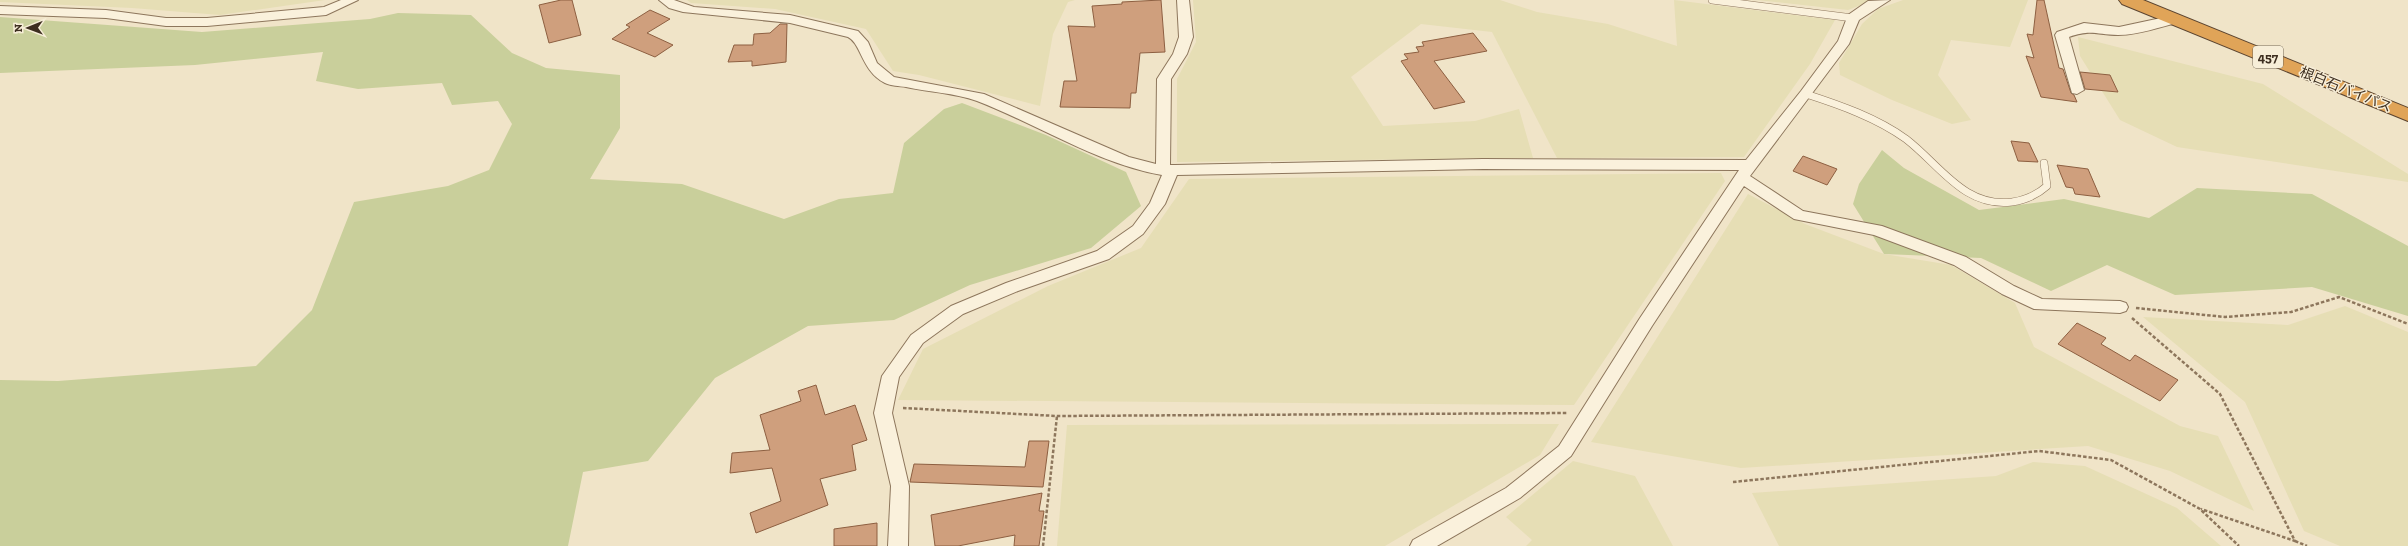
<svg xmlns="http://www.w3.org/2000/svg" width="2408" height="546" viewBox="0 0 2408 546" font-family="'Zilla Slab','Noto Sans JP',serif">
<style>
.farmland{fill:#e6deb5}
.green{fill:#c9cf9b}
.building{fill:#cf9f7d;stroke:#8d5f41}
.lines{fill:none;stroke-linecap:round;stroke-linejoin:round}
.lane-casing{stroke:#8d765c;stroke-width:8}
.street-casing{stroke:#8d765c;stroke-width:2}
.highway-casing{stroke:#5b4430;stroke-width:2}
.path{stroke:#8d765c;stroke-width:2.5;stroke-dasharray:3.5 2;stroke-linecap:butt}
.lane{stroke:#faf1dc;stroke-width:7}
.street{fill:#faf1dc;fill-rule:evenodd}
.highway{fill:#e0a458;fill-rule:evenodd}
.labels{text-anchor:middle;stroke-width:3;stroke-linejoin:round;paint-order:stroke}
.shield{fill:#f7eed8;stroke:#756857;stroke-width:1}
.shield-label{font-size:13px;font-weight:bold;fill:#3d2e20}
.street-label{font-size:14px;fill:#3d2e20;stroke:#f7eed8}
</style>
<rect width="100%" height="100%" fill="#f0e4c8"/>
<path class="farmland" d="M0,0H325L220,15L132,8L0,2Z
M687,0H1075L1068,2L1053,34L1040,106L919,75L893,71L866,29L775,9L691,3Z
M1193,0H1500L1537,12L1608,24L1677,46L1674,0L1835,20L1810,64L1744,157L1557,158L1492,32L1421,24L1351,77L1383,126L1475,121L1519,109L1533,158L1177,162V79L1196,42Z
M1757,0H1874L1848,10Z
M1903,0H2028L2010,47L1951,40L1938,75L1971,120L1952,124L1892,100L1840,75L1839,63L1862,24L1878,9Z
M2078,37L2263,84L2408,174V182L2177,147L2120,120L2080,56Z
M1721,173L1725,181L1574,405L898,400L923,349L1048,286L1141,248L1189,179Z
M1748,194L1805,224L1884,254L1951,265L2015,303L2034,347L2180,426L2218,436L2254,511L2170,471L2088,446L1741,468L1591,442Z
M2345,306L2408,332V546H2340L2304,531L2245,402L2143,317L2288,325Z
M1559,424L1540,455L1385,546H1057L1067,425Z
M1573,461L1635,476L1673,546H1526L1532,540L1506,517Z
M2033,462L2085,466L2177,508L2221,546H1779L1752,493L1996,476Z"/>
<path class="green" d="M398,13L471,15L512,53L546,68L620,75V128L590,179L682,184L784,219L839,199L893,193L904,143L944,109L962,103L1046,135L1126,172L1141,206L1091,248L970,285L894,320L808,326L715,378L648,461L583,472L568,546H0V380L58,381L256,366L312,310L354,202L448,186L489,170L512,124L498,101L452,105L442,83L358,89L316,81L323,52L195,65L0,73V17L202,32L370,19Z
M1882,150L1904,168L1979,210L2064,199L2149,218L2197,188L2312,194L2408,246V316L2312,287L2175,295L2107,265L2051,291L1981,258L1884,254L1853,204L1859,184Z"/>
<path class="building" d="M561,0H572L581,35L549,43L539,5Z
M1161,0L1165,52L1140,53L1136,93H1131L1130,108L1060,107L1064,81H1077L1068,26L1095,27L1092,6L1122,4V2Z
M2037,0H2044L2059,68L2063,69L2071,93L2074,95L2077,102L2041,97L2026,56L2034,58L2027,34L2033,35Z
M650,10L670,19L647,33L673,45L655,57L612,39L630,27L626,25Z
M780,24H787L786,62L752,66V61L728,62L734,45H753L754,34L770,33Z
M1473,33L1487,51L1434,61L1465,102L1434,109L1401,61L1408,59L1404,54L1419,52L1416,47L1424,46L1422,42Z
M2080,72L2110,75L2118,92L2085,89Z
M2011,141L2029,143L2038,162L2018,161Z
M1803,156L1837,169L1827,185L1793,171Z
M2057,165L2088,169L2100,197L2075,194L2073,188L2066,187Z
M2077,323L2106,338L2101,344L2130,361L2135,355L2178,380L2160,401L2058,344Z
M816,385L825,415L855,405L867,440L852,445L856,470L820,479L828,505L756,533L750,513L781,501L772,468L730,473L732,453L770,450L760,415L801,401L798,391Z
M1029,441H1049L1043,487L910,482L914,464L1025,467Z
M1042,493L1039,511H1044L1039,546H1014L1015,535L958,546H935L931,515Z
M877,523V546H834V529Z"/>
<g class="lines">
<g class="lane-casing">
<path id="lane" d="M1712,0L1853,18
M1806,94C1840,105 1877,118 1906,139C1940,165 1964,208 2012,202C2025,200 2037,195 2047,186L2044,163"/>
</g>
<g class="street-casing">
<path id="street" d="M341,0H358L326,15L207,26H166L106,18L0,14V6L106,10L166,18H207L324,7Z
M659,0H674L694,7L790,15L858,31L868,42L877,63L894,77L984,94L1129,157L1156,164L1157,79L1173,54L1179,37L1177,0H1189L1193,37L1187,54L1171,79L1170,165H1175L1483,159L1746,160L1801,91L1838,41L1848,15L1868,1L1890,0L1859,20L1849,44L1750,176L1803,211L1882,226L1966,257L2014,286L2042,299L2120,301L2126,303L2128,307L2126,311L2120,313L2034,309L2002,294L1954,265L1874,235L1794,219L1744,186L1652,326L1571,456L1520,498L1437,546H1410L1413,540L1506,488L1559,446L1640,318L1739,170L1483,169L1177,175L1165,204L1143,234L1109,259L1018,291L963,314L923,343L899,377L892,413L909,486L908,546H888L891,486L874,413L882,376L911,335L951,306L1006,283L1097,251L1133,226L1150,203L1162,175C1098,164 1037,124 977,101C955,93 928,92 906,87C899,86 891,86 885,83C862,72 861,43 848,37L790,23L683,12L669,8Z
M2175,15L2180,16L2181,19L2180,22C2160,27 2138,35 2118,35C2097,35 2091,29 2069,37L2084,90L2077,94L2072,93L2055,35L2057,32L2084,23L2119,27Z"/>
</g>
<g class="highway-casing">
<path id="highway" d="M2119,0H2143L2408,108V121L2122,4Z"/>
</g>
<path class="path" d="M2136,308L2225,317L2291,312L2339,297L2408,324
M2132,318L2220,394L2295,541L2201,509
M903,408L1057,416L1568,413
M1733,482L2039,451L2111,460L2200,509L2239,546
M2295,541L2307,546
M1043,546L1057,416"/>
<use href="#lane" class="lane"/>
<use href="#street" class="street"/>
<use href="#highway" class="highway"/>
</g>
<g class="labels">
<rect class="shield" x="2253" y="46" width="30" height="22" rx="3"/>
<g class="shield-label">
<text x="2268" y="62">457</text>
</g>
<g class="street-label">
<text transform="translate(2346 89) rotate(22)" y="5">根白石バイパス</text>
</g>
</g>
<g transform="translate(28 28) rotate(269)" stroke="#f7eed8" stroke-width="3" paint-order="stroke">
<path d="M0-3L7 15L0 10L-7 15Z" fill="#3d2e20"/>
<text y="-6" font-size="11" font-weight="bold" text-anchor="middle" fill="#3d2e20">N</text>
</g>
</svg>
